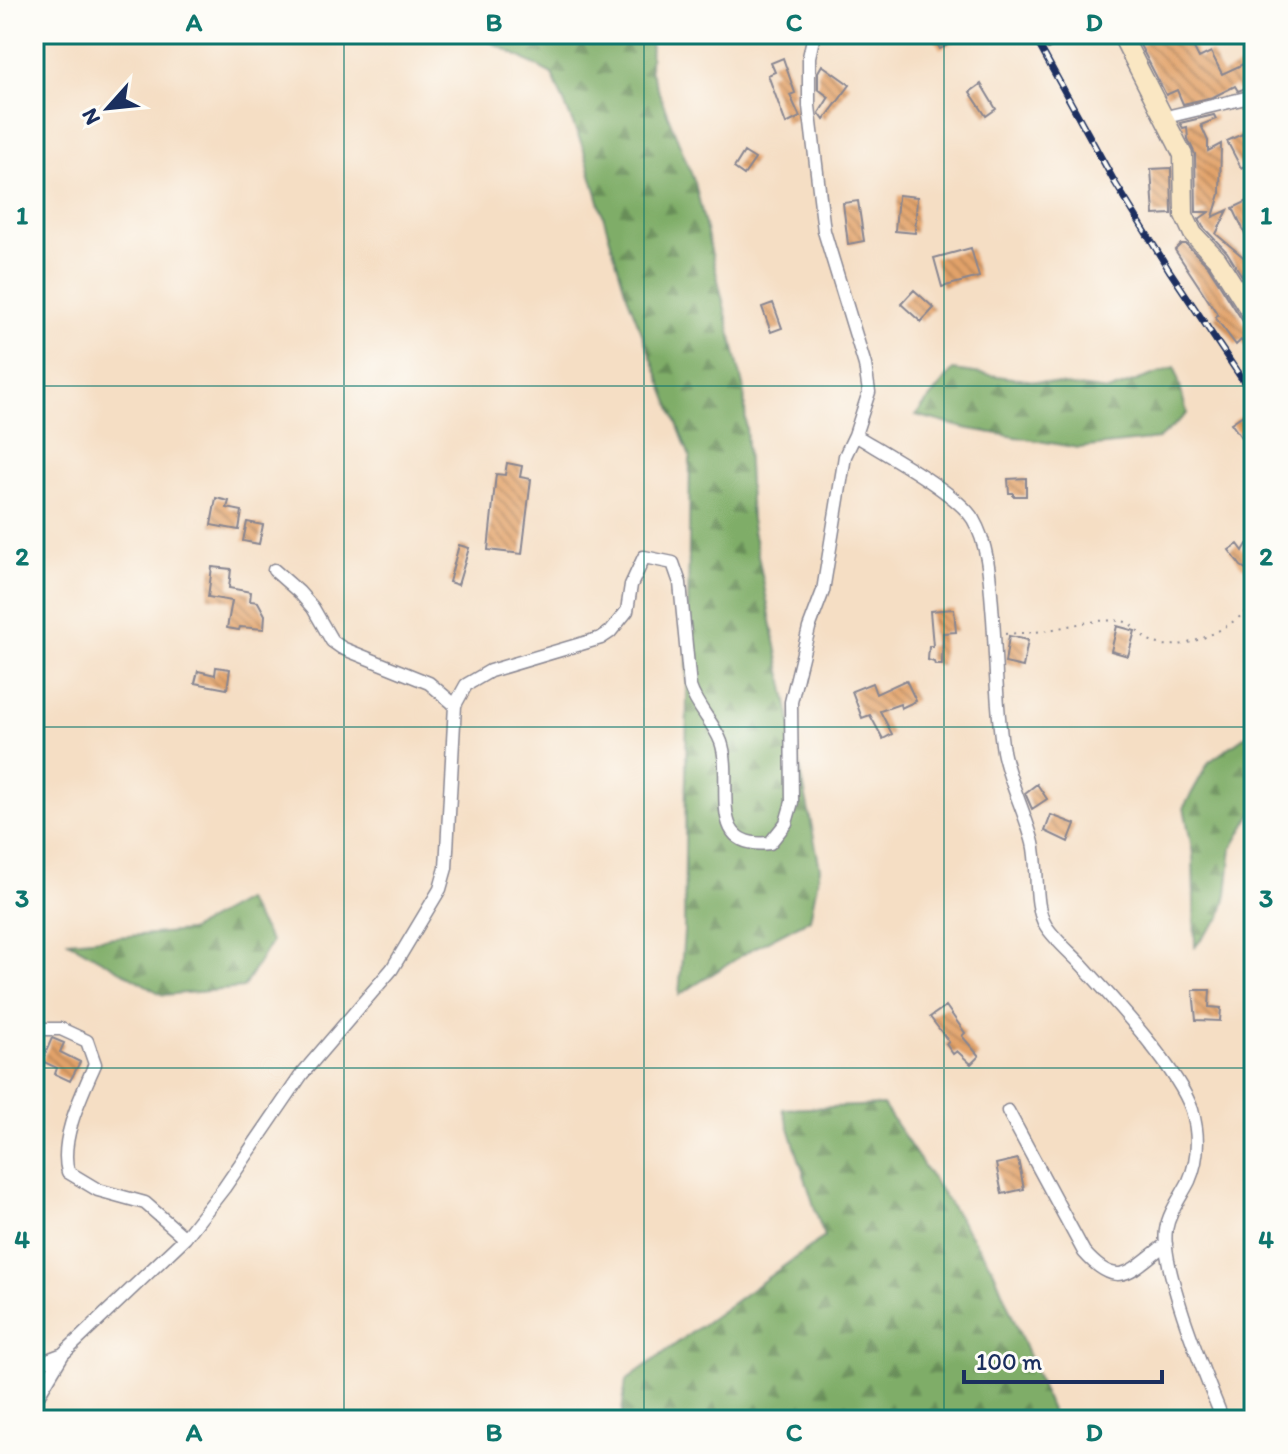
<svg xmlns="http://www.w3.org/2000/svg" width="1288" height="1454" viewBox="0 0 1288 1454" font-family="Itim,sans-serif">
<style>
.forest{fill:url(#forest-firs);stroke:#4d6e62;stroke-width:2}
.building{fill:url(#building-back-hatch)}
.lines{fill:none;stroke-linecap:round;stroke-linejoin:round}
.minor-casing{stroke:#888691;stroke-width:15}
.secondary-casing{stroke:#888691;stroke-width:21}
.path{stroke:#888691;stroke-width:2;stroke-dasharray:2 6;stroke-linecap:butt}
.minor{stroke:#fff;stroke-width:12}
.secondary{stroke:#fae7c3;stroke-width:18}
.rail-casing{stroke:#1b2f5e;stroke-width:7}
.rail{stroke:#fdfcf7;stroke-width:4;stroke-dasharray:12;stroke-linecap:butt}
.grid{fill:none;stroke:#0f766e;stroke-width:2;stroke-opacity:0.55}
.neatline{fill:none;stroke:#0f766e;stroke-width:3}
.grid-label{font-size:26px;text-anchor:middle;font-weight:bold;fill:#0f766e}
</style>
<defs>
<pattern id="forest-firs" width="22" height="20" patternUnits="userSpaceOnUse" patternTransform="scale(2)"><rect width="22" height="20" fill="#7fad67"/><path d="M5 1l3.5 6h-7zM16 11l3.5 6h-7z" fill="#678d58"/></pattern>
<pattern id="building-back-hatch" width="6" height="6" patternUnits="userSpaceOnUse" patternTransform="scale(2)"><rect width="6" height="6" fill="#e2a269"/><path d="M-1 5l2 2M0 0l6 6M5-1l2 2" fill="none" stroke="#b6845a"/></pattern>
</defs>
<rect width="100%" height="100%" fill="#fdfcf7"/>
<filter id="ink" filterUnits="userSpaceOnUse"><feTurbulence type="fractalNoise" baseFrequency=".0125" numOctaves="2"/><feDisplacementMap in="SourceGraphic" scale="16" xChannelSelector="R" yChannelSelector="G"/><feConvolveMatrix kernelMatrix="1 2 1 2 8 2 1 2 1" color-interpolation-filters="sRGB"/></filter>
<filter id="wash" filterUnits="userSpaceOnUse"><feTurbulence type="fractalNoise" baseFrequency=".006" numOctaves="4" result="noise"/><feDisplacementMap in="SourceGraphic" scale="32" xChannelSelector="R" yChannelSelector="G"/><feGaussianBlur stdDeviation="1.8" result="paint"/><feColorMatrix in="noise" values="0 0 0 0 0 0 0 0 0 0 0 0 0 0 0 0 0 1.4 0 .05"/><feComposite in="paint" operator="in"/></filter>
<g filter="url(#wash)">
<rect width="100%" height="100%" fill="#f5dec4"/>
<path class="forest" d="M476,34H651L650,70L695,183L744,390L751,520L820,868L810,919L752,949L679,995L684,932L690,457L625,290L583,147L552,74Z
M1175,367L1187,414L1158,439L1079,448L964,428L916,415L953,370L1108,391Z
M1254,730V810L1232,848L1227,894L1221,917L1195,947L1193,854L1184,807L1209,762Z
M245,900L271,942L243,988L163,995L68,941L189,931Z
M883,1105L993,1269L1055,1420H621L626,1380L824,1237L783,1109Z"/>
<g id="blocks">
<path class="building" d="M932,34H968L940,49Z
M1040,34H1075L1048,49Z
M1161,34H1187L1199,58L1211,52L1222,74L1254,59V85L1238,91L1235,86L1213,97L1183,104L1177,90L1166,95L1140,45Z
M783,58L795,93L790,95L800,117L786,124L768,75L775,72L771,63Z
M822,65L850,85L824,120L819,113L829,97L818,89V72Z
M981,84L996,109L986,116L970,92Z
M1214,115L1216,119L1201,125L1208,141V151L1221,144L1220,194L1213,217L1228,210L1216,234L1254,266V295L1227,252L1203,227L1199,219L1209,212H1196L1195,154L1188,139L1187,127L1183,128L1180,123Z
M1242,134L1254,161L1241,168L1227,141Z
M744,152L755,159L744,175L734,168Z
M1171,168L1172,214L1154,215L1151,169Z
M898,195L917,197L915,233L895,231Z
M1254,198V252L1233,208Z
M858,201L864,241L848,244L843,203Z
M1181,244H1186L1208,266L1244,323L1254,329V357L1241,340L1236,345L1215,317L1218,315L1175,250Z
M971,248L979,277L942,287L934,258Z
M914,290L934,308L921,322L901,304Z
M773,303L782,328L771,332L762,307Z
M1245,414L1254,428V452L1245,434L1241,437L1231,423Z
M507,463L522,466L520,477L531,479L522,554L488,550L496,474L505,475Z
M1026,478V496H1013V493H1009L1008,479Z
M216,498L229,501L227,508L242,511L239,530L211,525Z
M247,522L263,525L259,544L243,541Z
M1238,544L1243,551L1247,544L1254,548V574L1241,566L1229,550Z
M459,545L469,548L458,585L449,582Z
M212,567L231,569L229,588L251,592L250,601L258,602L265,615L264,629L240,627L239,630L227,628L232,601L208,597Z
M954,609L956,632L943,633L942,665H935L934,662L928,660L929,646H933L930,611Z
M1117,626L1135,631L1128,656L1111,651Z
M1009,636L1028,640L1023,667L1005,663Z
M216,667L230,669L227,689L195,683L198,671L215,675Z
M906,680L916,701L901,708L900,704L880,711L892,734L883,739L870,715L862,718L852,691L872,683L876,694Z
M1037,784L1047,799L1032,809L1025,793Z
M1051,815L1075,824L1068,842L1045,831Z
M1193,990H1210L1209,1007L1221,1008L1220,1021L1196,1020Z
M946,1006L965,1033L962,1036L979,1056L971,1064L957,1051L953,1054L946,1044L949,1042L930,1017Z
M52,1038L64,1043L60,1052L80,1062L70,1081L55,1074L57,1068L42,1061Z
M1018,1159L1024,1189L1002,1194L996,1164Z"/>
</g>
</g>
<g filter="url(#ink)">
<use href="#blocks" fill-opacity="0" stroke="#888691" stroke-width="2"/>
<g class="lines">
<g class="minor-casing">
<path id="minor" d="M1166,117L1254,96
M855,435C884,453 956,492 973,519C990,548 990,585 993,618C996,662 996,708 1003,751C1009,782 1025,812 1033,843C1039,867 1033,906 1046,926C1055,940 1071,953 1083,966C1113,999 1178,1069 1192,1110C1199,1134 1199,1158 1189,1181C1181,1197 1169,1212 1166,1230C1160,1268 1207,1380 1223,1420
M274,570L299,592L313,608L332,641L342,648L429,683L455,705
M34,1029H61L87,1041L95,1064C82,1094 59,1140 68,1172L98,1190L145,1203L185,1238
M1008,1111L1084,1252C1119,1292 1131,1270 1166,1244
M34,1365L63,1354
M34,1402L63,1354L185,1238L224,1188L302,1074L392,969L440,889L446,868L455,705L466,685L490,671L601,638L610,632L627,611L631,585L644,557L673,563L680,583L690,687C697,708 714,723 721,742C735,782 704,850 770,843L786,823L792,802L791,702L809,628L823,591L845,456L855,435L869,392L865,365L824,231L809,106V57L814,34"/>
</g>
<g class="secondary-casing">
<path id="secondary" d="M1121,34L1183,155L1184,215L1193,234L1217,259L1254,317"/>
</g>
<path class="path" d="M1005,634C1018,633 1030,633 1042,631C1069,627 1094,618 1121,621C1133,622 1140,636 1151,641C1180,657 1234,626 1254,604"/>
<use href="#minor" class="minor"/>
<use href="#secondary" class="secondary"/>
<g class="rail-casing">
<path id="rail" d="M1033,34L1114,181L1169,270L1254,397"/>
</g>
<use href="#rail" class="rail"/>
</g>
</g>
<path class="grid" d="M344,34V1420M644,34V1420M944,34V1420M34,386H1254M34,727H1254M34,1068H1254"/>
<rect width="1288" height="1454" fill="none" stroke="#fdfcf7" stroke-width="88"/>
<g transform="translate(108 108) rotate(243)" stroke="#fdfcf7" stroke-width="6" paint-order="stroke">
<path d="M0-6L14 30L0 20L-14 30Z" fill="#1b2f5e"/>
<text y="-12" font-size="22" font-weight="bold" text-anchor="middle" fill="#1b2f5e">N</text>
</g>
<path d="M964 1370v12h198v-12" fill="none" stroke="#1b2f5e" stroke-width="4"/>
<text x="976" y="1370" font-size="24" fill="#1b2f5e" stroke="#fdfcf7" stroke-width="6" paint-order="stroke">100 m</text>
<rect x="44" y="44" width="1200" height="1366" class="neatline"/>
<g class="grid-label">
<text x="194" y="31">A</text>
<text x="494" y="31">B</text>
<text x="794" y="31">C</text>
<text x="1094" y="31">D</text>
<text x="22" y="224">1</text>
<text x="1266" y="224">1</text>
<text x="22" y="565">2</text>
<text x="1266" y="565">2</text>
<text x="22" y="907">3</text>
<text x="1266" y="907">3</text>
<text x="22" y="1248">4</text>
<text x="1266" y="1248">4</text>
<text x="194" y="1441">A</text>
<text x="494" y="1441">B</text>
<text x="794" y="1441">C</text>
<text x="1094" y="1441">D</text>
</g>
</svg>
